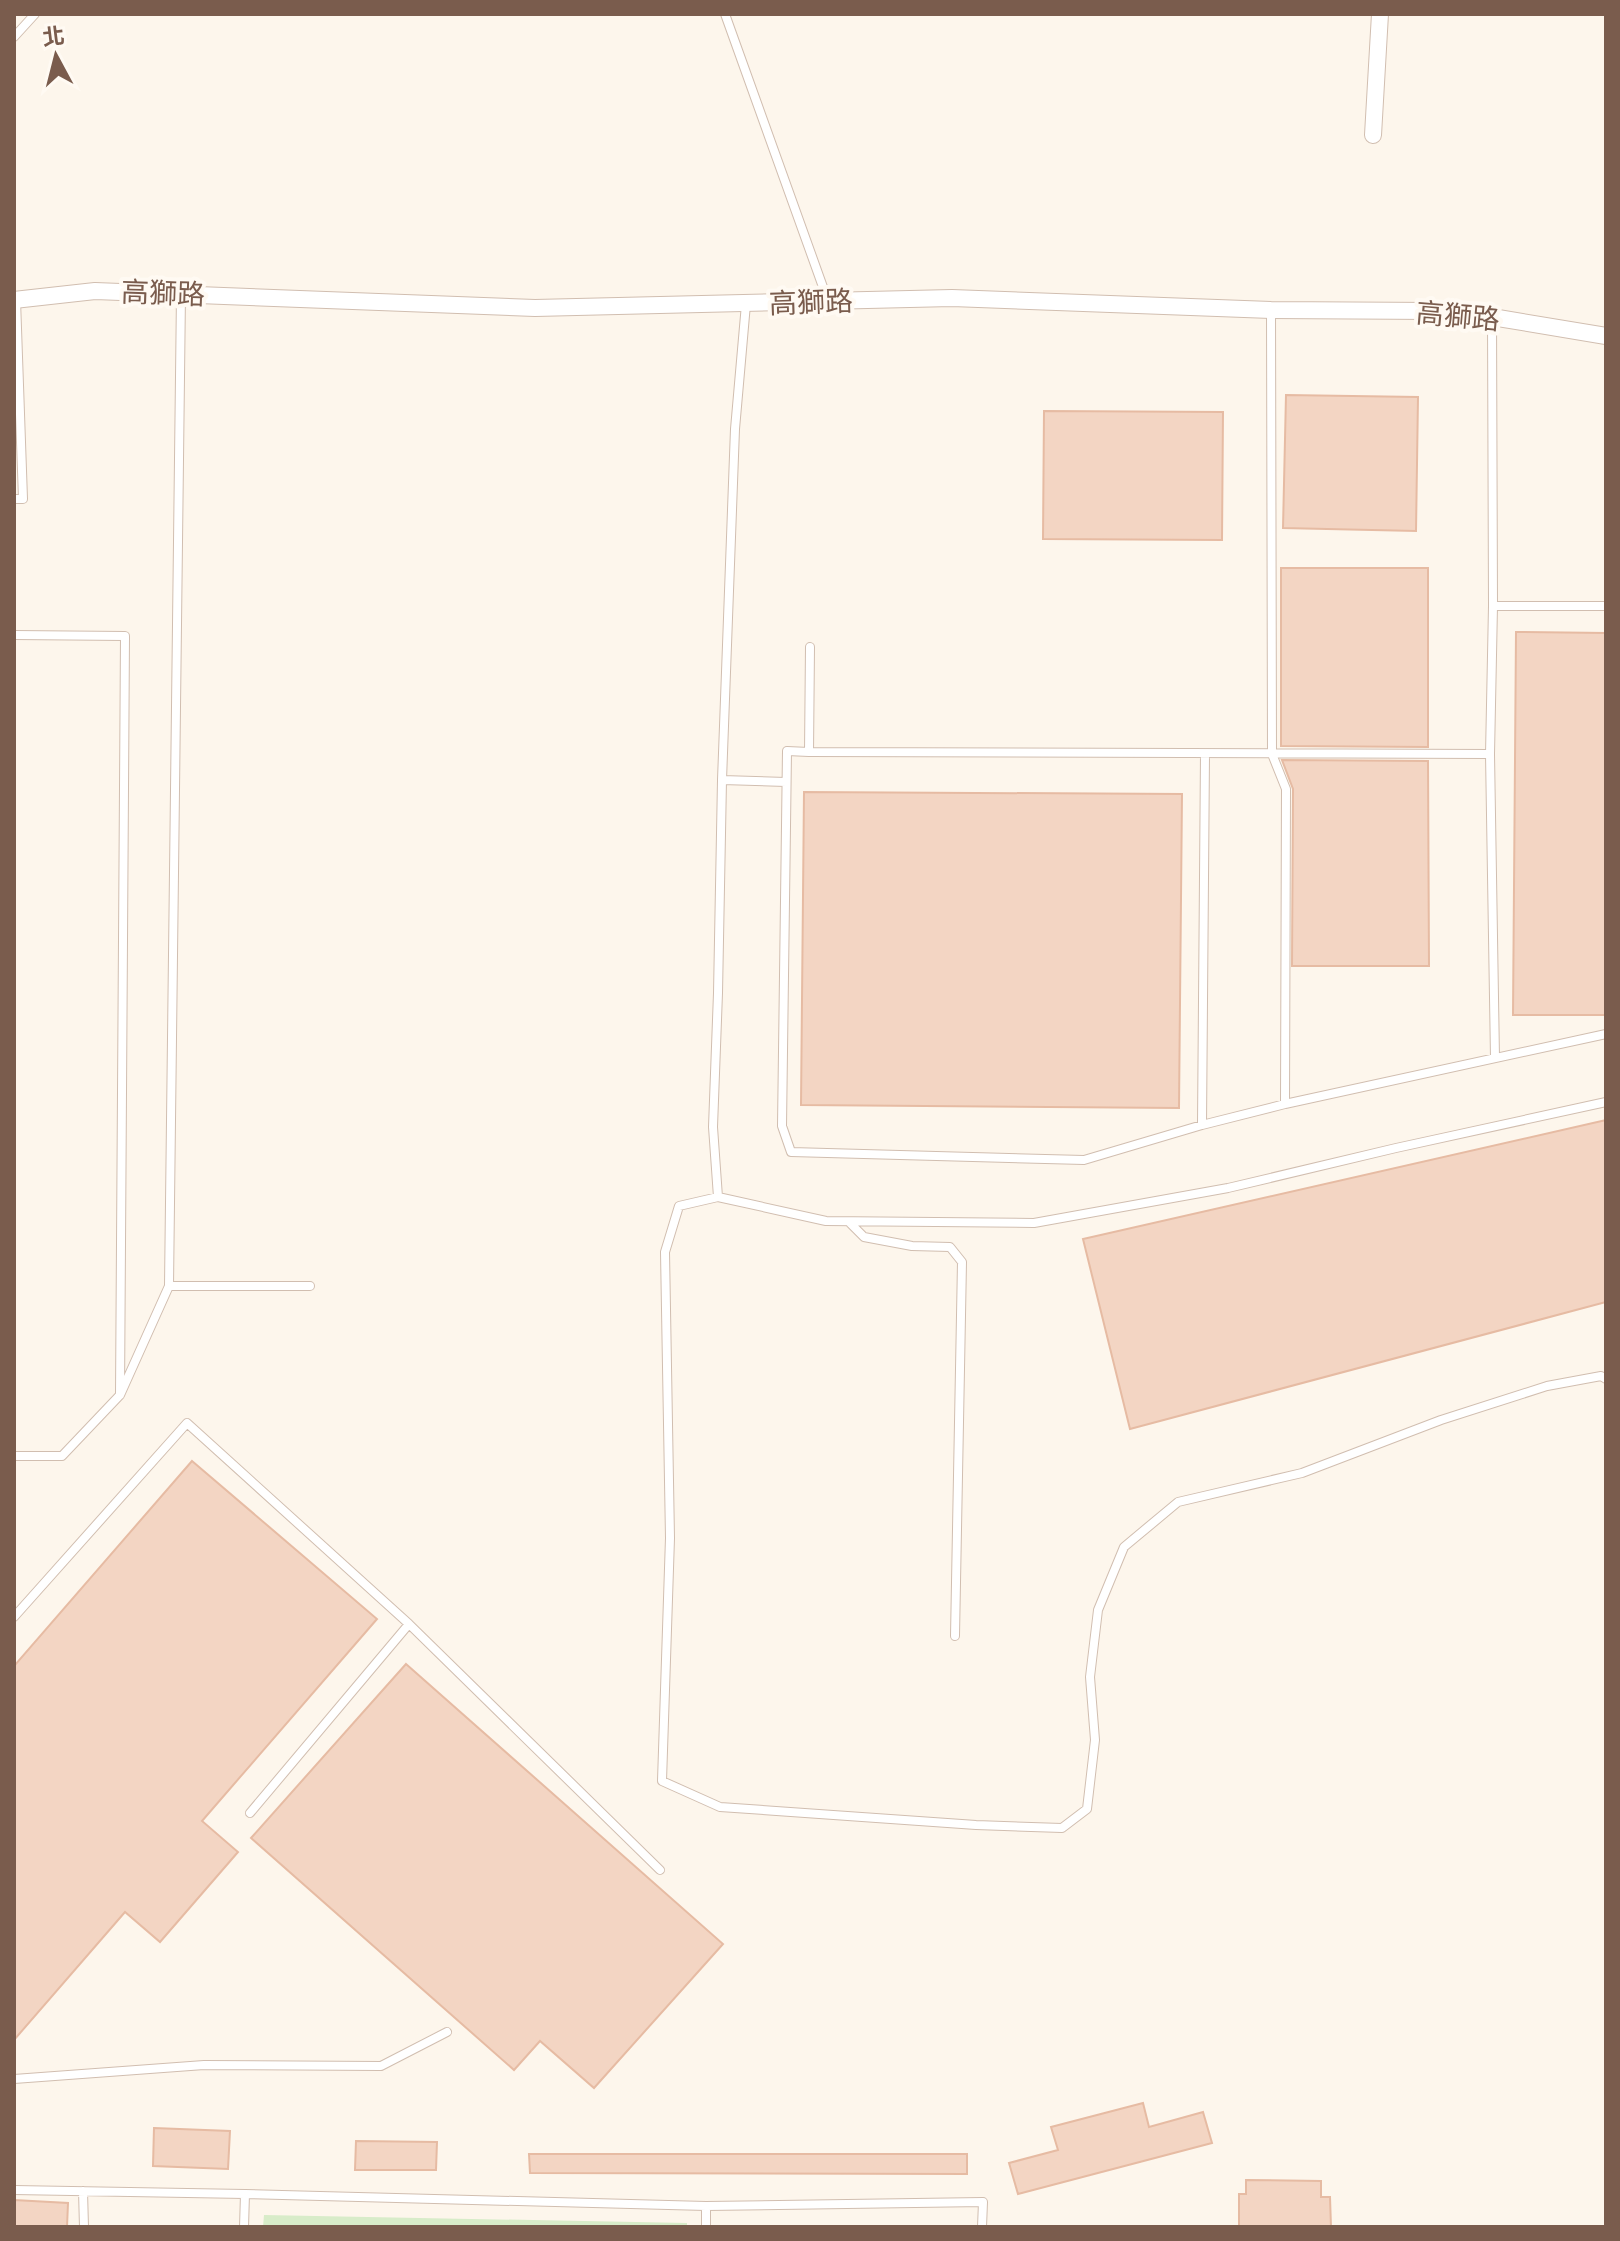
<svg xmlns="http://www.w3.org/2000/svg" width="1620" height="2241" viewBox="0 0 1620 2241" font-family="Mulish,'Noto Sans TC',sans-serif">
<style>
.green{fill:#d8ecc9}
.building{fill:#f3d5c3;stroke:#e6bba3;stroke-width:2}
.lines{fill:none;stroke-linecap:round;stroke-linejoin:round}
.lane-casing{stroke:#d1beb0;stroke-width:10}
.street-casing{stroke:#d1beb0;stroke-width:18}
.lane{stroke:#fff;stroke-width:8}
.street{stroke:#fff;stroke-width:16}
.labels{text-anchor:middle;stroke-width:8;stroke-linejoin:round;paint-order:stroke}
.street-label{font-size:28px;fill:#7a5c4d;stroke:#fffaf3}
</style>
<rect width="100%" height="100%" fill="#fdf6ec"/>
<path class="green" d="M264,2215L687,2223V2227H263Z"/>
<path class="building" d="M1286,395L1418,397L1416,531L1283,528Z
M1044,411L1223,412L1222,540L1043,539Z
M1281,568H1428V747L1281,746Z
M1516,632L1606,633V1015H1513Z
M1282,760L1428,761L1429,966H1292L1293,789Z
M804,792L1182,794L1179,1108L801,1105Z
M1606,1120V1302L1130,1429L1083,1239Z
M192,1461L377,1619L202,1821L238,1852L160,1942L125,1912L14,2040V1666Z
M406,1664L723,1944L594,2088L540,2041L514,2070L251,1838Z
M1143,2103L1149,2127L1203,2112L1212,2143L1018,2194L1009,2163L1058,2150L1051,2127Z
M154,2128L230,2131L228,2169L153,2166Z
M356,2141L437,2142L436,2170H355Z
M529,2154H967V2174L530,2173Z
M1246,2180L1321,2181V2197H1330L1331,2227H1239V2194H1246Z
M14,2200L68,2203L67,2227H14Z"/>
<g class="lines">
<g class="lane-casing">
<path id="lane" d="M725,14L828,301
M14,37L35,14
M181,294L169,1286H310
M746,304L735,429L722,780L718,993L713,1127L718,1197L679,1206L665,1252L670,1538L662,1781L720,1807L976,1825L1062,1828L1087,1809L1095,1740L1090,1677L1098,1610L1124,1547L1178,1502L1302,1473L1441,1420L1547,1386L1601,1376L1606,1379
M1271,310L1272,754L1286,789L1285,1104
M1492,318L1493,606L1490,754L1495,1058
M14,499H23L16,300
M1493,606H1606
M14,635L125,636L120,1395
M810,647L809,752L1490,754
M809,752L787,751L782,1126L791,1152L1084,1160L1202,1125L1285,1104L1606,1034
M722,780L786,782
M1202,1125L1205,754
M718,1197L826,1221L1034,1223L1228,1188L1396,1148L1606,1102
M849,1222L864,1237L912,1246L950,1247L962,1262L955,1636
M14,1456H62L120,1395L169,1286
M14,1617L187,1423L409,1624L660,1870
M250,1813L409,1624
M14,2079L204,2065L381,2066L447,2032
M14,2190L245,2194L244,2227
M83,2191L84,2227
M245,2194L706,2206L983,2202L982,2227
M706,2227V2206"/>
</g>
<g class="street-casing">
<path id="street" d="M1373,135L1380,14
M14,300L95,291L535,308L952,298L1271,310L1434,311L1492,317L1606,336"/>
</g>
<use href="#lane" class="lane"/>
<use href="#street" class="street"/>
</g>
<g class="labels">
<g class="street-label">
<text transform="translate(163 293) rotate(2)" y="10">高獅路</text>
<text transform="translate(811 302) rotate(-2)" y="10">高獅路</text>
<text transform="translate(1458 316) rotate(5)" y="10">高獅路</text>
</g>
</g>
<rect width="1620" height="2241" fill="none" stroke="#7a5c4d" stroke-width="32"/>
<g transform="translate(56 56) rotate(353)" stroke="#fffaf3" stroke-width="6" paint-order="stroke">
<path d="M0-6L14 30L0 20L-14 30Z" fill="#7a5c4d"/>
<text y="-12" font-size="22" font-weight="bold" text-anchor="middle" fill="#7a5c4d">北</text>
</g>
</svg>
